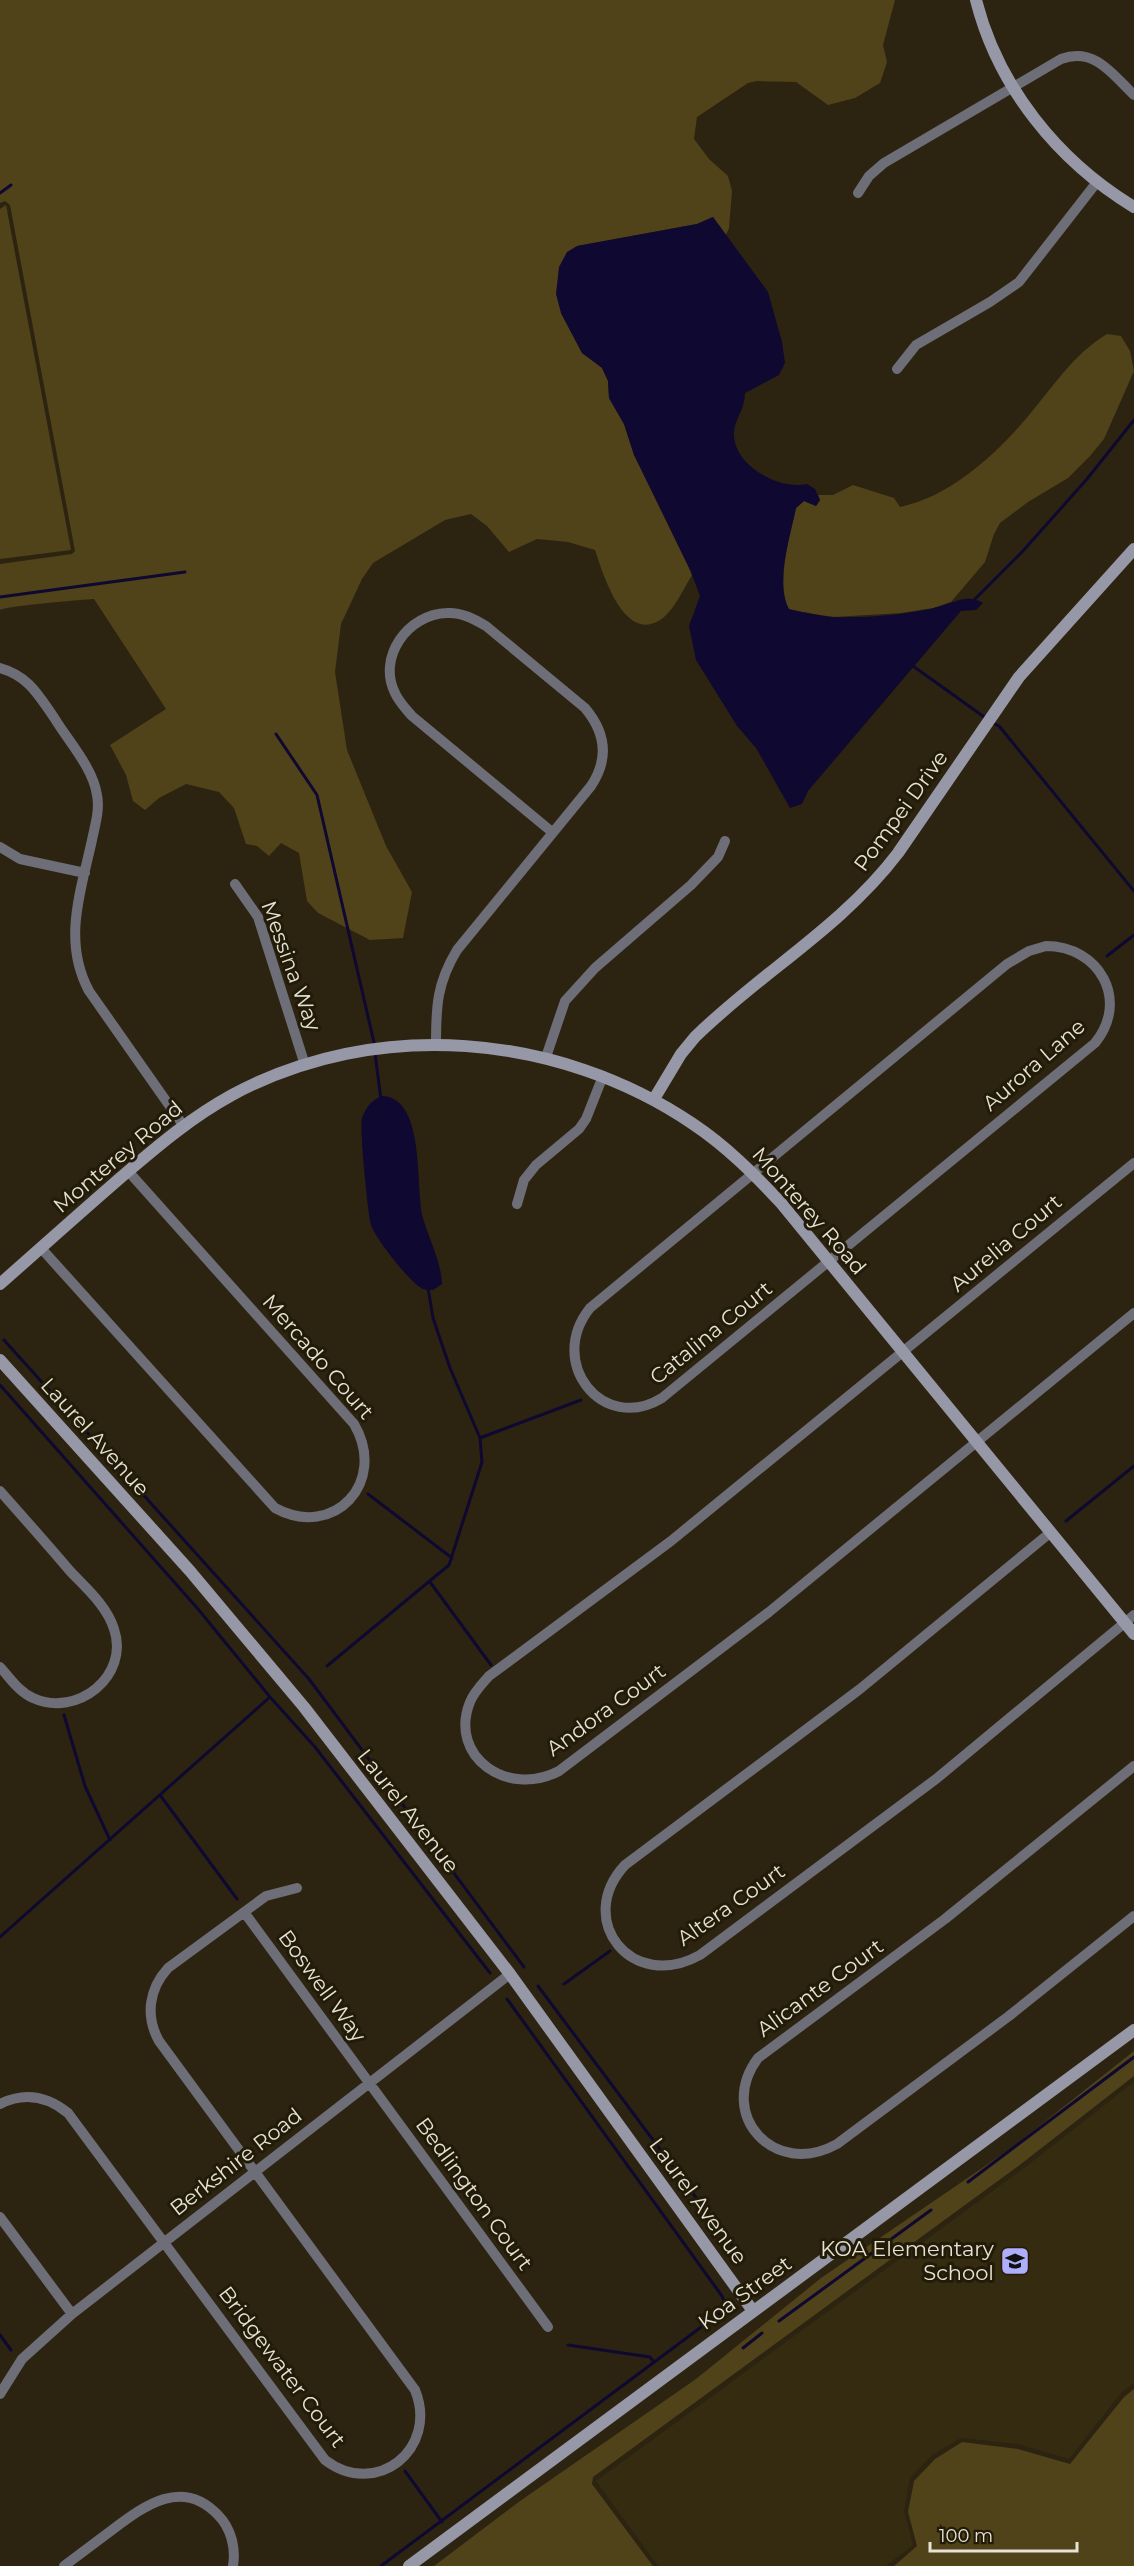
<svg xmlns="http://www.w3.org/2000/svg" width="1134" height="2566" viewBox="0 0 1134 2566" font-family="Montserrat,sans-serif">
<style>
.built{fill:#352b10}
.green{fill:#504219}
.water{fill:#0f0830}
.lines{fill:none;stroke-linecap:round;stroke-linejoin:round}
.stream{stroke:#0f0830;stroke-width:3}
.street{stroke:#6d6e78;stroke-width:10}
.secondary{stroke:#9697a7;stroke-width:12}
.labels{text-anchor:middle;stroke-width:6;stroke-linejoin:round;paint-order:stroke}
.street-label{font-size:21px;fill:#e6e2d5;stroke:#221b07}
.poi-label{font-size:21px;fill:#e6e2d5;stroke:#221b07;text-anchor:end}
</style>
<rect width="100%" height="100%" fill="#2c2411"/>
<path class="built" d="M1134,2082V2383L1121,2393L1069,2459L1018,2444L961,2438L932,2455L910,2478L904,2511L913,2545L886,2566H658L596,2481L1024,2168Z"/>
<path class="green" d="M0,0H895L883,45L887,62L880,83L855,98L828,105L796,82L757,81L748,83L697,117L694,139L709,159L728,176L732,191L729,228L726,235L713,217L697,224L577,246L561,313L582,353L602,367L608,381L609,398L624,424L634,455L681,548L692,575C684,588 675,608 663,618C625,647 603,574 595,550L568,542L537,539L509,552L487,526L471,514L445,520L373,563L362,579L341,624L335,672L347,750L386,846L412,892L403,938L370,940L318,913L307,901L299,853L281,843L269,856L257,846L246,844L234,808L219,792L186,784L159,798L145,810L133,801L126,775L110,745L166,709L94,599C80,600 6,606 0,610V564L72,554L75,551L10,205L5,201L0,203Z
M6,205L71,550L0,559V209Z
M1107,334L1121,336L1130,351L1134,371L1104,439L1090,456L1068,478L1028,502L1000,523L994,534L985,562L951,602L933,608L901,613L833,617L789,610C775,583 790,537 796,508L804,501L816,506L820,500L818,495H833L853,485L894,498L900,507C949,497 993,457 1024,421C1051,390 1072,355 1107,334Z
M1134,2051V2076L1021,2164L593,2477L592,2484L653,2566H434L520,2501L696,2379L821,2278L1013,2147Z
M1134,2389V2566H894L917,2546L908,2512L914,2481L935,2459L962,2442L1018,2449L1070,2464L1124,2397Z"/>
<path class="water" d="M713,217L768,292L782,342L785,363L779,375L745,393C745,410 734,420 734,433C733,465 778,490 807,484L815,489L820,500L816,506L804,501L796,508C790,537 775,583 789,609C803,612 819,616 834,617C865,618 900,615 930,609C947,606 967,592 983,603L976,610L961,611L808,791L802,804L790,808L756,748L737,726L696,660L689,626L700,596L691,572L634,455L624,424L609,398L608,381L602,368L582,353L561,313L556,294L559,267L567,252L577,246L697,224Z
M383,1096C426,1099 415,1188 423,1218C429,1240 441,1260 442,1284L433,1290C430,1290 426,1290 423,1289C411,1284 375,1238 371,1225C368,1214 359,1126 362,1118C366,1107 372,1099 383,1096Z"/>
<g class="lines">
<path class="stream" d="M0,193L11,185
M0,597L185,572
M974,600L1022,552L1087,479L1134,420
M913,666L987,719
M993,723L999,726L1134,891
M276,734L317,795L375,1047
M1107,956L1134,935
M375,1053L381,1100
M4,1340L309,1679L524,1967
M0,1385L198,1609L270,1697L315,1747L490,1973
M480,1438L581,1400
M368,1494L452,1558
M1066,1521L1134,1466
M430,1582L491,1665
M327,1666L449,1565L482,1462L480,1438L450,1368L433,1318L428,1288
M64,1715L85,1786L110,1840
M160,1795L237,1899
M0,1937L270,1697
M564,1984L610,1951
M538,1986L739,2255
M968,2182L1134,2057
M779,2321L931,2210
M0,2335L11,2350
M568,2345L650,2357L654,2362
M743,2348L762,2333
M405,2471L442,2522
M381,2566L720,2313L726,2306L722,2296L507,1999"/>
<path class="street" d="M858,193L869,176L884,163L1061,59C1095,47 1112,74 1134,95
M897,369L916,345L990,302L1019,282L1097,182
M0,668C29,676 39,696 55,719C69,742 93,768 97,795C100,810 95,825 92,840C81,891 62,941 89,991L183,1125
M0,847L20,859L85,873
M235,884L258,917L305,1065
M1046,946C1099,946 1130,1000 1095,1043L662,1398C603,1434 546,1363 590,1308L1007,964L1029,951Z
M436,1044C436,1006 437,983 457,950L591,786C609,759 606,733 585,708L486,626C474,619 461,612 447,613C408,614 377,657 395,693C399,702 406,709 412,716L552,832
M546,1057L565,1001L595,968L691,885L718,857L725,841
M1134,1163L671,1541L489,1676C482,1684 474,1692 470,1702C448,1757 508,1798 559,1771L769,1612L1134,1313
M517,1204L524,1180L536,1165L579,1129L586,1119L603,1076
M41,1248L275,1508C334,1540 388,1482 354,1424L128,1171
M0,1491C24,1518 47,1544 70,1571C86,1588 107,1606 114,1629C130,1676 77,1718 33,1698C19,1692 10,1678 0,1667
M1051,1532L860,1689L625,1865C574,1920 632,1993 700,1955L936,1779L1134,1615
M1134,1766L945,1919L758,2058C716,2114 774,2179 837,2144L1009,2016L1134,1916
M244,1912L548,2327
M0,2104C24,2092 47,2096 68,2113L325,2460C376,2499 439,2449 415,2390L159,2041C145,2016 149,1989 168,1968L266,1896L297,1888
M0,2217L72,2314
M0,2394L22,2359L72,2314L510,1974
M64,2566C80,2554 96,2542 112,2530C144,2506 182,2477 218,2515C231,2528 236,2548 233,2566"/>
<path class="secondary" d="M976,0C998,87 1058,161 1134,207
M654,1099L681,1054L695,1037C760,973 842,927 898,853L1019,677L1134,549
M0,1284C42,1247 83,1210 126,1173C160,1144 192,1117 232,1095C376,1017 559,1033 693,1124C726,1146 754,1174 781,1203L1134,1634
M0,1360L190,1571L304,1707L510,1974L753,2311
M409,2566L1134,2030"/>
</g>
<defs>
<g id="school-square" transform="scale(1.5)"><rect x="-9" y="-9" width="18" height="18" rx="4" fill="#afaefa" stroke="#221b07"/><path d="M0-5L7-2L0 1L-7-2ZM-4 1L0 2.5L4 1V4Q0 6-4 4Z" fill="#111"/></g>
</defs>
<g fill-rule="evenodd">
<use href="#school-square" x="1015" y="2261"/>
</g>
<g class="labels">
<g class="street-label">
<text transform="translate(901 811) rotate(-54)" y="7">Pompei Drive</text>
<text transform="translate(291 966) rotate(70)" y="7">Messina Way</text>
<text transform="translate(1034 1065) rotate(-41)" y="7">Aurora Lane</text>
<text transform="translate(118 1157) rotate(-40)" y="7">Monterey Road</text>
<text transform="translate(809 1211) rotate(49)" y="7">Monterey Road</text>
<text transform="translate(1006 1243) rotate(-40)" y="7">Aurelia Court</text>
<text transform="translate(711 1333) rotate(-39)" y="7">Catalina Court</text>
<text transform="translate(318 1357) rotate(49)" y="7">Mercado Court</text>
<text transform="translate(95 1437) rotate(48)" y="7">Laurel Avenue</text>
<text transform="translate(606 1710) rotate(-36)" y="7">Andora Court</text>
<text transform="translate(408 1811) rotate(52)" y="7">Laurel Avenue</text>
<text transform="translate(731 1905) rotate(-35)" y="7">Altera Court</text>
<text transform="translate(322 1986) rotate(54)" y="7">Boswell Way</text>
<text transform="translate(820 1988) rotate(-36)" y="7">Alicante Court</text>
<text transform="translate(236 2162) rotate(-38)" y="7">Berkshire Road</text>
<text transform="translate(474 2194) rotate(54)" y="7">Bedlington Court</text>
<text transform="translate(698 2201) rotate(54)" y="7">Laurel Avenue</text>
<text transform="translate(745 2293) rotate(-36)" y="7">Koa Street</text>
<text transform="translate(282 2367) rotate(53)" y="7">Bridgewater Court</text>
</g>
<g class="poi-label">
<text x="994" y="2256">KOA Elementary<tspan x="994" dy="24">School</tspan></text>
</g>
</g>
<path d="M930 2542v9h147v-9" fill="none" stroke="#e6e2d5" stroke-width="3"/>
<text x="939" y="2542" font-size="18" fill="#e6e2d5" stroke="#221b07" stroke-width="4.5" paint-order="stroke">100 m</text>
</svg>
